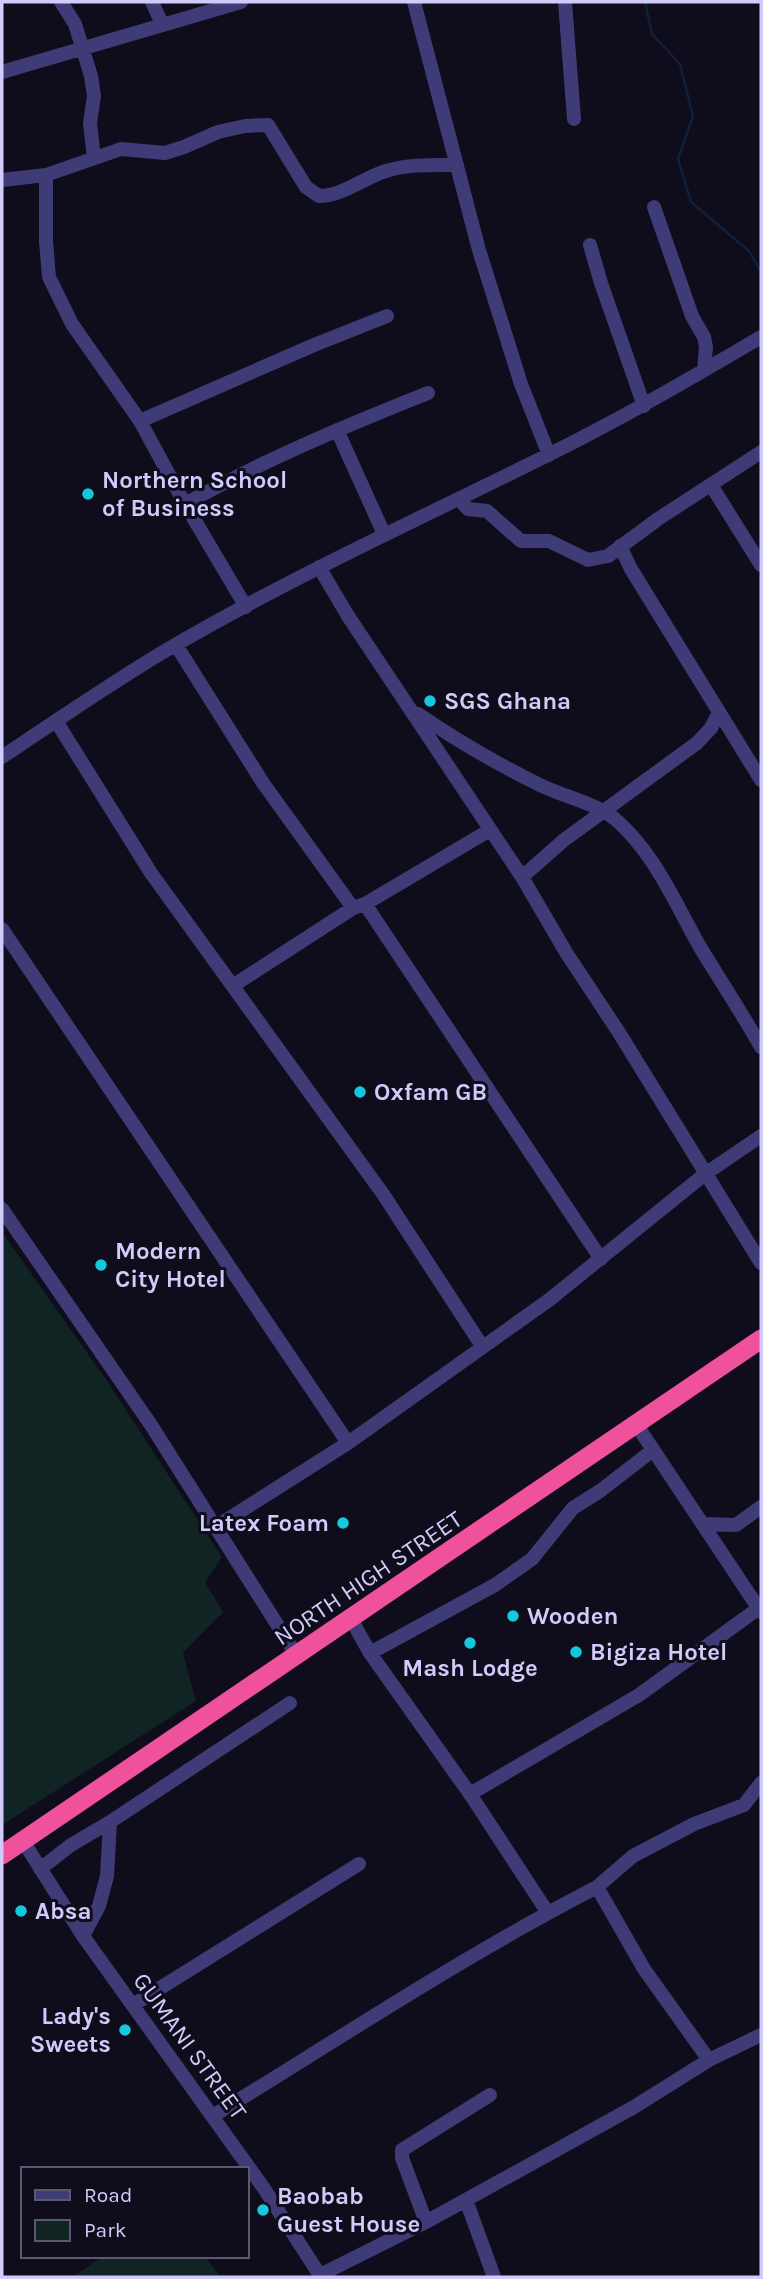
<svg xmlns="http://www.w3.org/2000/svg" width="763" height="2279" viewBox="0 0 763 2279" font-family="Karla,sans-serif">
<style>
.green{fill:#102423}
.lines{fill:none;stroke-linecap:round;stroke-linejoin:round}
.stream{stroke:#0f203c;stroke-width:2.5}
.minor{stroke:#3e3b76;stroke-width:14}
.highway{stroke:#ef519c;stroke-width:19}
.poi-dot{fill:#14c8dd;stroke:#0f0c1b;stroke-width:2.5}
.labels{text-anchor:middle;stroke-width:6;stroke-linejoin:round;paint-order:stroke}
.poi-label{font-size:24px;font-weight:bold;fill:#d0cbfa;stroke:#0f0c1b;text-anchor:start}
.street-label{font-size:24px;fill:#d0cbfa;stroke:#0f0c1b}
</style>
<rect width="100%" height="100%" fill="#0f0c1b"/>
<path class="green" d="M2,1232L107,1381L222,1557L205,1582L223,1612L183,1653L196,1701L2,1825Z
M103,2256H205L220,2277H73Z"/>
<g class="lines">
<path class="stream" d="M645,2L652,34L680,64L693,116L678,159L691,202L749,251L761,272"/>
<path class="minor" d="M61,2L75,24L91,76L94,96L90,123L94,158
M152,2L162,24
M414,2L479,250L521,384L549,455
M565,2L574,119
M2,72L241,2
M46,175V241L49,277L72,324L140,421L185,504L246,607
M2,180L46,175L121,149L165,153L184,147L218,132L245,126L268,125L306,187L319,196C343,196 363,178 386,171C408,164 433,165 457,165
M654,207L692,316L704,337L706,347L704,370
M590,245L601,283L644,406
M140,421L314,345L387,316
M337,430L384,534
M711,485L761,565
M459,499L468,509L487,511L521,541H549L588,560L608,556L658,519L761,452
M185,504C264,460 345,426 428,393
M620,546L631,569L761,780
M319,567L348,616L522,877L567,954L618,1031L761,1263
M176,645L263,783L353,908
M418,714C459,742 497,764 542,786C565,797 595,803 615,819C654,852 675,903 700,947C720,980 742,1013 761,1047
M56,721L151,873L383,1194L482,1346
M2,757C59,719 115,680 175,645C296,575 423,517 548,455C621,419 691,378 761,337
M522,877L564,840L697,743L711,728L719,712
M365,904L601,1259
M2,929L348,1443
M234,985L353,908L365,904L490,830
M2,1209L151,1425L297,1656
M636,1424L761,1612
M703,1524L736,1525L761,1507
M214,1528L348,1443L549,1300L705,1174L761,1136
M351,1619L370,1653L470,1794L548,1913
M370,1653L495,1585L532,1559L573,1508L600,1491L653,1450
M470,1794L639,1695L759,1608
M23,1841L83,1936L263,2187L321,2277
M40,1869L71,1845L110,1822
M597,1887L633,1856L694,1824L744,1805L761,1783
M83,1936L99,1906L107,1876L110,1822L290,1703
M133,2005L359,1864
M213,2116C340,2038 465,1955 597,1887L644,1969L709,2060
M466,2200L494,2277
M426,2222L402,2158V2150L490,2095
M320,2275L426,2222L634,2107L709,2060L761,2035"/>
<path class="highway" d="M2,1855L761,1339"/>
</g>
<g class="poi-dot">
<circle cx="88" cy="494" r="7"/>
<circle cx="430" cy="701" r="7"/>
<circle cx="360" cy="1092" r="7"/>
<circle cx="101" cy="1265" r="7"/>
<circle cx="343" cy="1523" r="7"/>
<circle cx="513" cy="1616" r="7"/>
<circle cx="470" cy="1643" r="7"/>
<circle cx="576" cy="1652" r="7"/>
<circle cx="21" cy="1911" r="7"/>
<circle cx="125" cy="2030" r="7"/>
<circle cx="263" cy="2210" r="7"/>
</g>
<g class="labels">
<g class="poi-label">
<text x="102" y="488">Northern School<tspan x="102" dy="28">of Business</tspan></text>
<text x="444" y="709">SGS Ghana</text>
<text x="374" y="1100">Oxfam GB</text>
<text x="115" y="1259">Modern<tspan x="115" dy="28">City Hotel</tspan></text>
<text x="329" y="1531" text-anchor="end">Latex Foam</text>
<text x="527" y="1624">Wooden</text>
<text x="590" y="1660">Bigiza Hotel</text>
<text x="470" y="1676" text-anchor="middle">Mash Lodge</text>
<text x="35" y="1919">Absa</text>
<text x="111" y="2024" text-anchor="end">Lady's<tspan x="111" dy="28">Sweets</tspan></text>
<text x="277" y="2204">Baobab<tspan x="277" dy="28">Guest House</tspan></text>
</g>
<g class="street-label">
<text transform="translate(368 1578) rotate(-34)" y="8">NORTH HIGH STREET</text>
<text transform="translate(190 2046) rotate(54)" y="8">GUMANI STREET</text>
</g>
</g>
<rect width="763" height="2279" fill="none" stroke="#d0cbfa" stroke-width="7"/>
<rect x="21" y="2167" width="228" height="91" fill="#0f0c1b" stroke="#5c5874" stroke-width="2"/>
<rect x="35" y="2190" width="35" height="10" fill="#3e3b76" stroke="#5c5874" stroke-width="2"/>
<text x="84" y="2202" font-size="21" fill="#d0cbfa">Road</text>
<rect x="35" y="2220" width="35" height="21" fill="#102423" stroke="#5c5874" stroke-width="2"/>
<text x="84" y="2237" font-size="21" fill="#d0cbfa">Park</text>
</svg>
